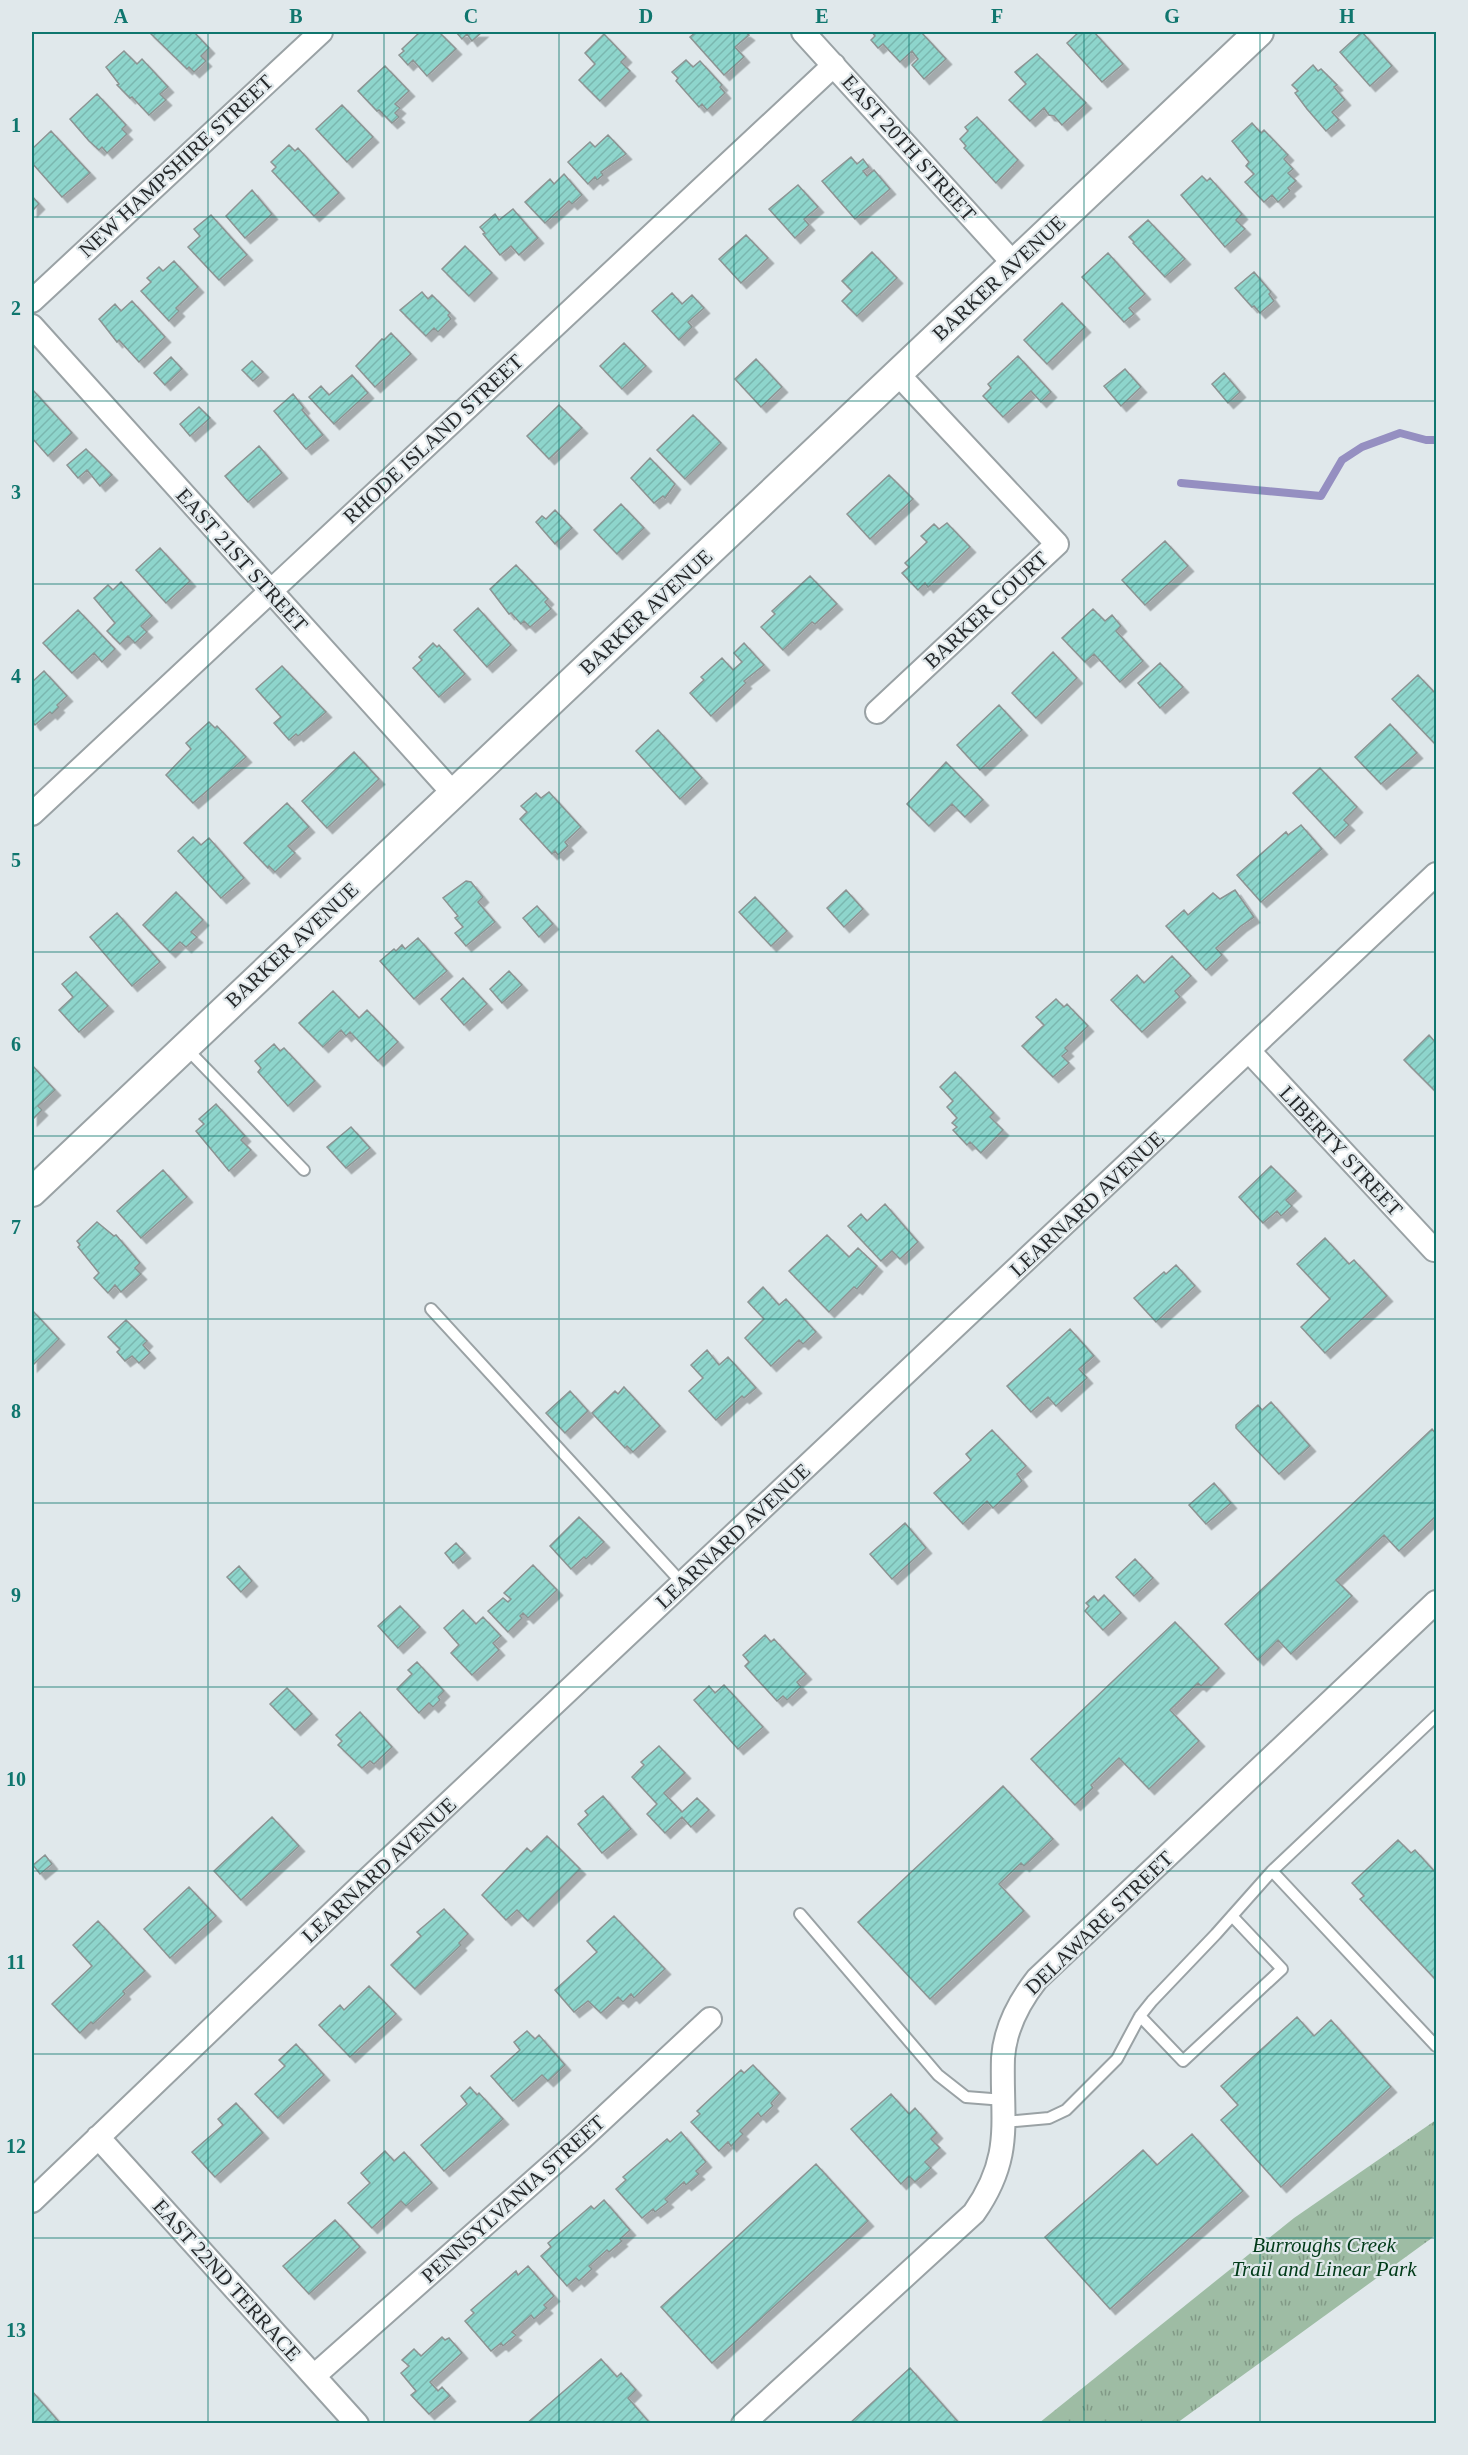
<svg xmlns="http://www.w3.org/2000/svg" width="1468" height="2455" viewBox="0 0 1468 2455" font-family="'Times New Roman',serif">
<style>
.park{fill:url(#park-tufts)}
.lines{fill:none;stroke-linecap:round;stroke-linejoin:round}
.stream{stroke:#958fc1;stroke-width:8}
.building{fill:url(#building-hatch);stroke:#8c9493;stroke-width:1.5;filter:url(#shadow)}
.service-casing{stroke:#9aa2a5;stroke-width:14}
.minor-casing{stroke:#9aa2a5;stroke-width:26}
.tertiary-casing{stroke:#9aa2a5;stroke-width:32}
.service{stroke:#fff;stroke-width:10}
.minor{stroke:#fff;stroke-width:22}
.tertiary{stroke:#fff;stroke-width:28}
.grid{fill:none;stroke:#0f766e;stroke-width:1.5;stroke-opacity:0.55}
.labels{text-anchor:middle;stroke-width:4.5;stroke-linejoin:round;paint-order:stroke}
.street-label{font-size:21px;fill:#272a2c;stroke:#e0e8eb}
.park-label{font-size:21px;font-style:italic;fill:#003a18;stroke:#e0e8eb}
.neatline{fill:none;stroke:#0f766e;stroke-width:2}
.grid-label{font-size:20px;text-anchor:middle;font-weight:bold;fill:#0f766e}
</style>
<defs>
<pattern id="park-tufts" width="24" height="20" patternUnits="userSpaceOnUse" patternTransform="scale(1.5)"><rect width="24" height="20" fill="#9ebca4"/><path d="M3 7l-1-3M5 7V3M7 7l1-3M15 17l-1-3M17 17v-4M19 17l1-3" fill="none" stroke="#819986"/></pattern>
<pattern id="building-hatch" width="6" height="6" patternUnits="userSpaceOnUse" patternTransform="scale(1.5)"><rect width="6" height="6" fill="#8ed5cc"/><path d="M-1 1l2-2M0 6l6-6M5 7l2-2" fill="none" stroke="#7ab7af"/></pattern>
<filter id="shadow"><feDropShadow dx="5.5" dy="5.5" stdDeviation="0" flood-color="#0004"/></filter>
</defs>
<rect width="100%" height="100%" fill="#e0e8eb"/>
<path class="park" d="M1436,2120V2235L1177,2423H1039L1294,2218Z"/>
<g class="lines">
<path class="stream" d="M1181,483L1321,496L1342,460L1362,447L1400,433L1426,440H1436"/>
</g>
<path class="building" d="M149,32H194L209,48L201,56L206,61L194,72L189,67L187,69Z
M420,32H439L456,49L427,76L413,60L408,65L399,55L404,51L402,49Z
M456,32H482L472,41L467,34L462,39Z
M696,32H745L749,35L735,47L744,57L724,75L690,37Z
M872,32H921L946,59L924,79L912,65L918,59L912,51L900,62L883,44L878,48L871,40L875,36Z
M1079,32H1094L1123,64L1102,82L1067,43Z
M1362,32L1392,66L1370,86L1340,52Z
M604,34L626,57L621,62L630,71L600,101L579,80L595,64L585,53Z
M124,51L137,64L142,59L168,87L160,94L166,100L149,115L132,97L130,98L117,85L119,84L106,67Z
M1037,54L1086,103L1062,125L1054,116L1049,115L1044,108L1030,121L1009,100L1026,84L1015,72Z
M686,60L693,67L700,61L722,85L720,87L725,93L707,110L702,104L699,107L676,81L678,78L672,72Z
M1313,65L1318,71L1321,69L1337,85L1334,87L1345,100L1332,112L1339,120L1326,131L1307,109L1295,93L1298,91L1292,85Z
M385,66L409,91L395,104L400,108L395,113L399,117L392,123L379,110L377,111L358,91Z
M97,94L126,125L122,129L127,134L107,153L102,147L99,150L89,141L70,119Z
M342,105L373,137L347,162L316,129Z
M977,117L1018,160L996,183L964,148L966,146L960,139L968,131L965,127Z
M1252,123L1261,133L1264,130L1288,155L1284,159L1293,169L1288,173L1296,181L1288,188L1290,191L1278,202L1272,195L1264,202L1245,182L1254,174L1246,166L1249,162L1232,141Z
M51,131L90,173L62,197L32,163V149Z
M608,135L626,154L601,172L603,175L597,180L595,177L588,184L568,162L590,142L595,147Z
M289,145L295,151L298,148L339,193L314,216L272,171L276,167L271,162Z
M851,157L857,164L863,159L869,167L863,171L867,176L874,170L890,189L855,219L822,181Z
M564,174L582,195L572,204L569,201L545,223L525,202L550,179L554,184Z
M1202,176L1207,181L1210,178L1242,214L1236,220L1245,229L1225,247L1181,195Z
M798,185L818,207L804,219L809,225L795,238L769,209Z
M252,190L272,214L245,238L226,216Z
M32,196L39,204L32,211Z
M513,209L538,238L519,255L511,246L500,255L483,234L485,233L480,227L495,214L499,220Z
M211,215L247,255L219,280L188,247L200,236L194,229Z
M1148,220L1185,259L1165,277L1133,243L1134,242L1129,237Z
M746,235L768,258L741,283L719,259Z
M465,246L492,273L469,296L442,269Z
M872,252L897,278L857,316L842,301L852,291L842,281Z
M1108,253L1145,294L1129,308L1134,314L1124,322L1082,277Z
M174,261L198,287L176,308L179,311L169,321L141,291L151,282L147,278L159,267L163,271Z
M1254,272L1271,292L1269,294L1274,301L1260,313L1254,306L1252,307L1235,288Z
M422,292L428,299L432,295L450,313L448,315L451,319L438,332L434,328L426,336L400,310Z
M672,293L682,304L692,295L704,308L688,322L692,327L679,340L652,311Z
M132,301L165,337L139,362L119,340L117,342L99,319L115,304L121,311Z
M1062,303L1085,327L1047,364L1024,340Z
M391,333L411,354L375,387L356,366L382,339L384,340Z
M624,343L646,366L622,389L600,366Z
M1018,356L1051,392L1041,402L1031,391L1003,417L983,396L991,388L988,384Z
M171,357L182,369L165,385L154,373Z
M756,359L782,387L761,407L735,379Z
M252,361L263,372L253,381L242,370Z
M1125,369L1141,387L1121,406L1104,386Z
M1224,373L1240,392L1228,403L1212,384Z
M352,375L368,393L334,424L309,397L321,386L329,395Z
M32,389L72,433L48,456L32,438Z
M293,394L304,408L302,410L323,435L306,449L274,411Z
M559,405L582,428L549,459L527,436Z
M199,407L210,418L190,436L180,424Z
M693,415L721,443L685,479L657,450Z
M259,446L282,473L248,502L225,476Z
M86,449L112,475L100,486L87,470L78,478L67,465Z
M650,458L675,484L665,498L663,496L654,503L631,478Z
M889,475L913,499L870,539L847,514Z
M621,504L644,528L617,554L594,530Z
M555,510L572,528L555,544L536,522L542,516L546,519Z
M947,523L970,547L928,587L925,583L918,590L902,573L909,567L905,563L927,542L921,536L934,524L939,529Z
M1165,541L1188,566L1145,605L1122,580Z
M160,548L190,581L166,603L136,570Z
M516,565L548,599L545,602L551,609L530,627L524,621L521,624L511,613L509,614L490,589Z
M810,576L837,604L815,624L812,622L783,650L761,627L775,614L772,611Z
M121,582L152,616L141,626L147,632L135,643L128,636L120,644L107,631L115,623L94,598L108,585L113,590Z
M478,608L511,645L487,667L454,630Z
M1093,609L1105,621L1112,615L1121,626L1116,631L1143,661L1120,682L1094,654L1085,662L1062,638Z
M78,610L115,649L102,662L94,653L72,673L43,643Z
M433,643L437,647L439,645L465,674L439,697L413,668L422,660L419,657Z
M744,643L764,665L744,681L746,683L711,716L690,693L704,680L701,677L722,658L733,670L742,662L734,653Z
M1053,652L1077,678L1036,718L1012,693Z
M1160,663L1183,687L1160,708L1138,683Z
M282,666L326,712L298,736L296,734L289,740L274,723L281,717L256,689Z
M44,671L67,696L57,705L59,707L52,714L50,712L35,725L32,721V682Z
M1418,675L1436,694L1435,744L1392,699Z
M999,705L1022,730L980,770L957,745Z
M209,722L215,728L217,726L246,757L193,803L166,775L191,749L186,743Z
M1390,724L1417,753L1381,784L1355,757Z
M658,730L702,778L680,799L636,751Z
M354,752L379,779L327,828L302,801Z
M946,762L983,800L965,817L952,804L929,826L907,804Z
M1320,768L1357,807L1344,820L1349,825L1335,838L1293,793Z
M549,792L581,827L565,842L568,846L558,855L555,851L552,854L520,819L527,812L521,806L536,793L541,798Z
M287,803L309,827L288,846L295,853L275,872L269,866L268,868L244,843Z
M1301,825L1322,849L1261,902L1237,875L1286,832L1288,835Z
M193,837L201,845L209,838L244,878L221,898L178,851Z
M466,881L471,882L483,897L478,902L495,922L466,946L455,933L463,927L455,918L458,916L443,898Z
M846,890L863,909L844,927L827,908Z
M1235,890L1254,917L1241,926L1216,948L1222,955L1206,970L1166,926L1184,910L1188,915L1213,893L1220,899Z
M176,892L203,920L191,932L197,937L186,947L180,942L170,952L143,925Z
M755,897L787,931L771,946L739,912Z
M537,906L553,924L539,937L523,918Z
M117,913L160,962L132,986L90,937Z
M418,938L447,971L414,999L380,961L394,949L396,951L402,945L405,949Z
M1172,956L1191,976L1175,991L1180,997L1142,1032L1111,1000L1137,975L1144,983Z
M509,971L522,985L502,1003L490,989Z
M76,972L108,1006L79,1032L59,1010L73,997L62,984Z
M463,978L487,1004L464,1025L441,999Z
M333,991L359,1018L367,1010L398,1042L378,1061L350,1032L346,1036L341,1030L323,1047L299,1023Z
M1056,999L1064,1007L1067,1004L1088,1026L1065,1048L1068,1051L1062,1056L1069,1063L1053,1077L1022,1046L1044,1025L1036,1017Z
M1429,1035L1436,1043V1092L1404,1060Z
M274,1044L280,1051L284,1048L315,1081L288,1106L258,1072L261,1068L255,1061Z
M32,1065L55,1090L38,1106L42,1110L32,1120Z
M955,1072L994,1113L990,1117L1003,1130L981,1153L970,1142L967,1145L953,1130L957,1127L952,1123L957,1118L947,1107L953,1101L940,1087Z
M216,1104L245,1136L241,1140L251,1150L229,1171L196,1131L204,1124L199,1119Z
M351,1127L370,1148L346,1168L327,1147Z
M1271,1166L1296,1191L1286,1200L1292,1206L1281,1216L1277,1211L1263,1223L1239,1197Z
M163,1170L187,1197L141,1238L117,1211Z
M885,1204L918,1242L900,1259L892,1251L881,1261L848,1226L861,1214L867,1221Z
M97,1222L114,1236L116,1235L140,1263L135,1268L141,1274L121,1292L115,1285L108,1293L94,1278L99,1273L78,1247L80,1245L77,1241Z
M827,1235L849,1257L858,1248L877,1266L857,1289L854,1287L829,1312L789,1271Z
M1325,1238L1349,1264L1354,1260L1387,1296L1325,1353L1301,1327L1330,1299L1297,1264Z
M1176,1265L1195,1286L1156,1322L1134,1298L1164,1272L1166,1274Z
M763,1287L779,1305L786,1299L816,1332L803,1344L799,1340L771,1366L745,1338L764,1319L748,1302Z
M32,1310L59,1339L32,1366Z
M126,1320L147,1341L143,1345L150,1353L139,1363L132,1356L125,1361L117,1352L120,1349L108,1337Z
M1070,1329L1094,1356L1079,1369L1087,1378L1056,1406L1048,1397L1031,1412L1007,1386Z
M707,1350L719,1365L728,1357L756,1388L744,1398L742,1396L716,1420L689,1391L703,1378L691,1365Z
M624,1387L660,1426L633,1452L627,1446L625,1448L592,1413L615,1391L618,1394Z
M570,1391L588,1411L565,1433L546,1413Z
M1271,1402L1310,1446L1279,1474L1236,1428V1425L1258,1405L1262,1410Z
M1432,1429L1436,1434V1516L1399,1551L1384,1535L1336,1580L1352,1596L1291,1654L1278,1640L1258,1660L1225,1624Z
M992,1430L1026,1466L1017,1474L1022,1481L993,1508L987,1501L963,1524L934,1493L971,1460L966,1454Z
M1214,1483L1231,1503L1206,1524L1189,1505Z
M579,1517L604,1542L586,1559L584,1557L571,1569L550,1546Z
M905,1523L926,1548L892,1579L870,1554Z
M456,1543L465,1553L453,1563L445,1553Z
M1135,1559L1153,1578L1134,1596L1116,1577Z
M533,1565L557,1590L528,1618L523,1613L520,1616L522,1618L508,1632L488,1611L503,1598L508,1602L511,1599L504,1593Z
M239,1566L252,1581L241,1592L227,1577Z
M1104,1595L1121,1613L1103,1630L1085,1611L1089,1606L1086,1603L1094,1596L1098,1601Z
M400,1606L420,1627L398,1648L378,1626Z
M463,1610L476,1624L483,1617L501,1636L493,1643L499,1650L472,1675L451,1653L459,1645L444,1628Z
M1175,1622L1219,1668L1201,1686L1198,1683L1170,1710L1199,1741L1149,1789L1119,1758L1091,1785L1093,1788L1075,1805L1031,1759Z
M765,1635L771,1642L774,1639L806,1674L797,1682L801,1687L787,1700L783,1696L777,1701L745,1666L749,1662L743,1655Z
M417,1662L444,1691L438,1697L440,1700L433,1707L429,1703L419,1713L397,1689L412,1674L408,1670Z
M724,1685L763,1727L738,1749L694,1700L709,1686L715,1693Z
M287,1688L312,1714L295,1730L270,1704Z
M360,1712L392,1747L374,1764L370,1761L362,1768L338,1745L342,1741L336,1735Z
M659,1746L685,1773L664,1793L682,1812L697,1798L709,1810L691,1827L682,1817L665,1833L647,1814L657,1804L632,1777L644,1765L641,1762Z
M1003,1786L1053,1839L1024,1866L1021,1863L999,1884L1024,1911L930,1999L858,1922Z
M603,1796L631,1829L602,1853L578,1824L588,1815L585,1811Z
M272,1817L299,1846L241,1900L214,1871Z
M547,1836L580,1869L528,1921L517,1910L506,1920L482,1895L527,1848L531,1852Z
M1398,1840L1411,1853L1415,1850L1436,1873V1980L1360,1899L1364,1896L1352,1883Z
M45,1855L52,1864L40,1874L33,1865Z
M189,1887L216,1916L170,1958L144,1929Z
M444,1909L468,1934L459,1943L461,1945L415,1989L391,1965L421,1936L417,1932Z
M614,1916L665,1969L634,1998L631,1994L623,2002L618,1997L601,2013L588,2001L574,2012L555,1990L597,1952L587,1941Z
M98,1921L145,1971L123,1991L125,1994L93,2024L91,2022L80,2033L52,2004L92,1966L73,1945Z
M369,1986L396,2014L350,2057L319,2025L340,2005L344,2010Z
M1297,2017L1314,2036L1331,2020L1391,2087L1281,2187L1221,2120L1238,2105L1221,2086Z
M527,2031L535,2039L539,2035L565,2065L548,2081L542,2075L513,2101L491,2076L520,2050L514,2042Z
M296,2044L324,2075L278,2118L255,2094L285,2066L279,2060Z
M753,2065L780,2093L771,2103L773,2106L761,2117L758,2113L740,2131L743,2134L731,2146L728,2142L719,2151L691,2122L700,2114L697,2111L741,2070L744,2073Z
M470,2087L477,2095L479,2093L503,2119L444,2171L421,2145L467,2104L461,2096Z
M891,2094L909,2114L915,2108L937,2133L931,2139L940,2148L925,2162L931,2168L915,2182L909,2176L901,2184L851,2129Z
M236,2103L263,2133L215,2177L192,2152L223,2125L218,2119Z
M681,2132L706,2162L696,2171L699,2174L686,2185L684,2182L665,2199L668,2202L655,2212L653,2209L642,2218L616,2189L626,2180L623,2177L667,2139L670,2142Z
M1192,2134L1243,2191L1110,2309L1045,2237L1143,2150L1157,2165Z
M385,2151L394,2161L404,2152L432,2183L406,2206L401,2201L372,2228L348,2203L370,2183L361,2173Z
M816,2164L868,2221L712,2363L661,2307Z
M604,2200L630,2230L620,2239L622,2241L609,2252L607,2250L589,2266L592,2269L579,2281L576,2278L567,2286L541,2256L551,2247L548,2243L591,2206L594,2209Z
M335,2220L360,2247L309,2294L283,2266Z
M528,2266L554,2296L544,2305L547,2308L534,2319L531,2315L512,2332L516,2335L503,2346L501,2343L491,2351L465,2321L474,2313L471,2310L516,2271L518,2275Z
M442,2337L445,2340L449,2338L462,2353L430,2382L438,2391L442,2387L450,2396L429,2414L411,2395L416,2391L401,2373L409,2366L402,2360L414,2349L421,2356Z
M601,2359L617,2377L621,2373L636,2390L628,2398L649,2422L648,2424H526Z
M910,2368L960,2424H849Z
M32,2391L61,2424H32Z"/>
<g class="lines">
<g class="service-casing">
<path id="service" d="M185,1047L304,1170
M431,1309L683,1584
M1272,1871L1436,2046
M800,1914L938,2075L966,2097L1004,2100
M1140,2016L1183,2061L1282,1969L1232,1916
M1004,2122L1049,2118L1066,2110L1117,2059L1140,2016L1152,2001L1216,1934L1272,1871L1436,1716"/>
</g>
<g class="minor-casing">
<path id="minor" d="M803,32L1014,264
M32,301L321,32
M32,326L453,793
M877,712L1057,544L898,374
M32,814L834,65
M1249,1051L1434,1250
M98,2137L357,2424
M32,2201L368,1879L1436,874
M314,2376L579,2141L710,2019
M743,2424L974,2213C1014,2156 1001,2121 1003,2058C1005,2028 1019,2002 1037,1979L1436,1602"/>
</g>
<g class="tertiary-casing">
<path id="tertiary" d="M32,1192L1259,32"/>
</g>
<use href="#service" class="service"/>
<use href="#minor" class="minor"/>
<use href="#tertiary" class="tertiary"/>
</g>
<path class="grid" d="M208,32V2424M384,32V2424M559,32V2424M734,32V2424M909,32V2424M1084,32V2424M1260,32V2424M32,217H1436M32,401H1436M32,584H1436M32,768H1436M32,952H1436M32,1136H1436M32,1319H1436M32,1503H1436M32,1687H1436M32,1871H1436M32,2054H1436M32,2238H1436"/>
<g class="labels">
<g class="street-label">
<text transform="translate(909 148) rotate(48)" y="7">EAST 20TH STREET</text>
<text transform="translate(176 166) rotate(-43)" y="7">NEW HAMPSHIRE STREET</text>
<text transform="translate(999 278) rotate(-43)" y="7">BARKER AVENUE</text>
<text transform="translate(433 439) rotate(-43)" y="7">RHODE ISLAND STREET</text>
<text transform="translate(242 560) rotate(48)" y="7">EAST 21ST STREET</text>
<text transform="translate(986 610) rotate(-43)" y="7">BARKER COURT</text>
<text transform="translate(646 612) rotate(-43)" y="7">BARKER AVENUE</text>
<text transform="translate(292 945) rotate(-43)" y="7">BARKER AVENUE</text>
<text transform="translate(1341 1151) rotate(47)" y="7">LIBERTY STREET</text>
<text transform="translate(1087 1204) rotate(-43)" y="7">LEARNARD AVENUE</text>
<text transform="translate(733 1536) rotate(-43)" y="7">LEARNARD AVENUE</text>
<text transform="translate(379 1870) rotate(-43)" y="7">LEARNARD AVENUE</text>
<text transform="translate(1099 1923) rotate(-44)" y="7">DELAWARE STREET</text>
<text transform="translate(513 2199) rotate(-42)" y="7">PENNSYLVANIA STREET</text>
<text transform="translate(227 2280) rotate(48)" y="7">EAST 22ND TERRACE</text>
</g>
<g class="park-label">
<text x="1324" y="2252">Burroughs Creek<tspan x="1324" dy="24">Trail and Linear Park</tspan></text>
</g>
</g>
<rect width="1468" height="2455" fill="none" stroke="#e0e8eb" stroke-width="66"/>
<rect x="33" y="33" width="1402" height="2389" class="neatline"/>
<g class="grid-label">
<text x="121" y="23">A</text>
<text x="296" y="23">B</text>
<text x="471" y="23">C</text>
<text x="646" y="23">D</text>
<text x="822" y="23">E</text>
<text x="997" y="23">F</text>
<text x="1172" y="23">G</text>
<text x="1347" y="23">H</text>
<text x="16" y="132">1</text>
<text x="16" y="315">2</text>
<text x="16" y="499">3</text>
<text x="16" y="683">4</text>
<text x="16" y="867">5</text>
<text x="16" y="1051">6</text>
<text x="16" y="1234">7</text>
<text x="16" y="1418">8</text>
<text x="16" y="1602">9</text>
<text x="16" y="1786">10</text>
<text x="16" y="1969">11</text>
<text x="16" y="2153">12</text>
<text x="16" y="2337">13</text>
</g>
</svg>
